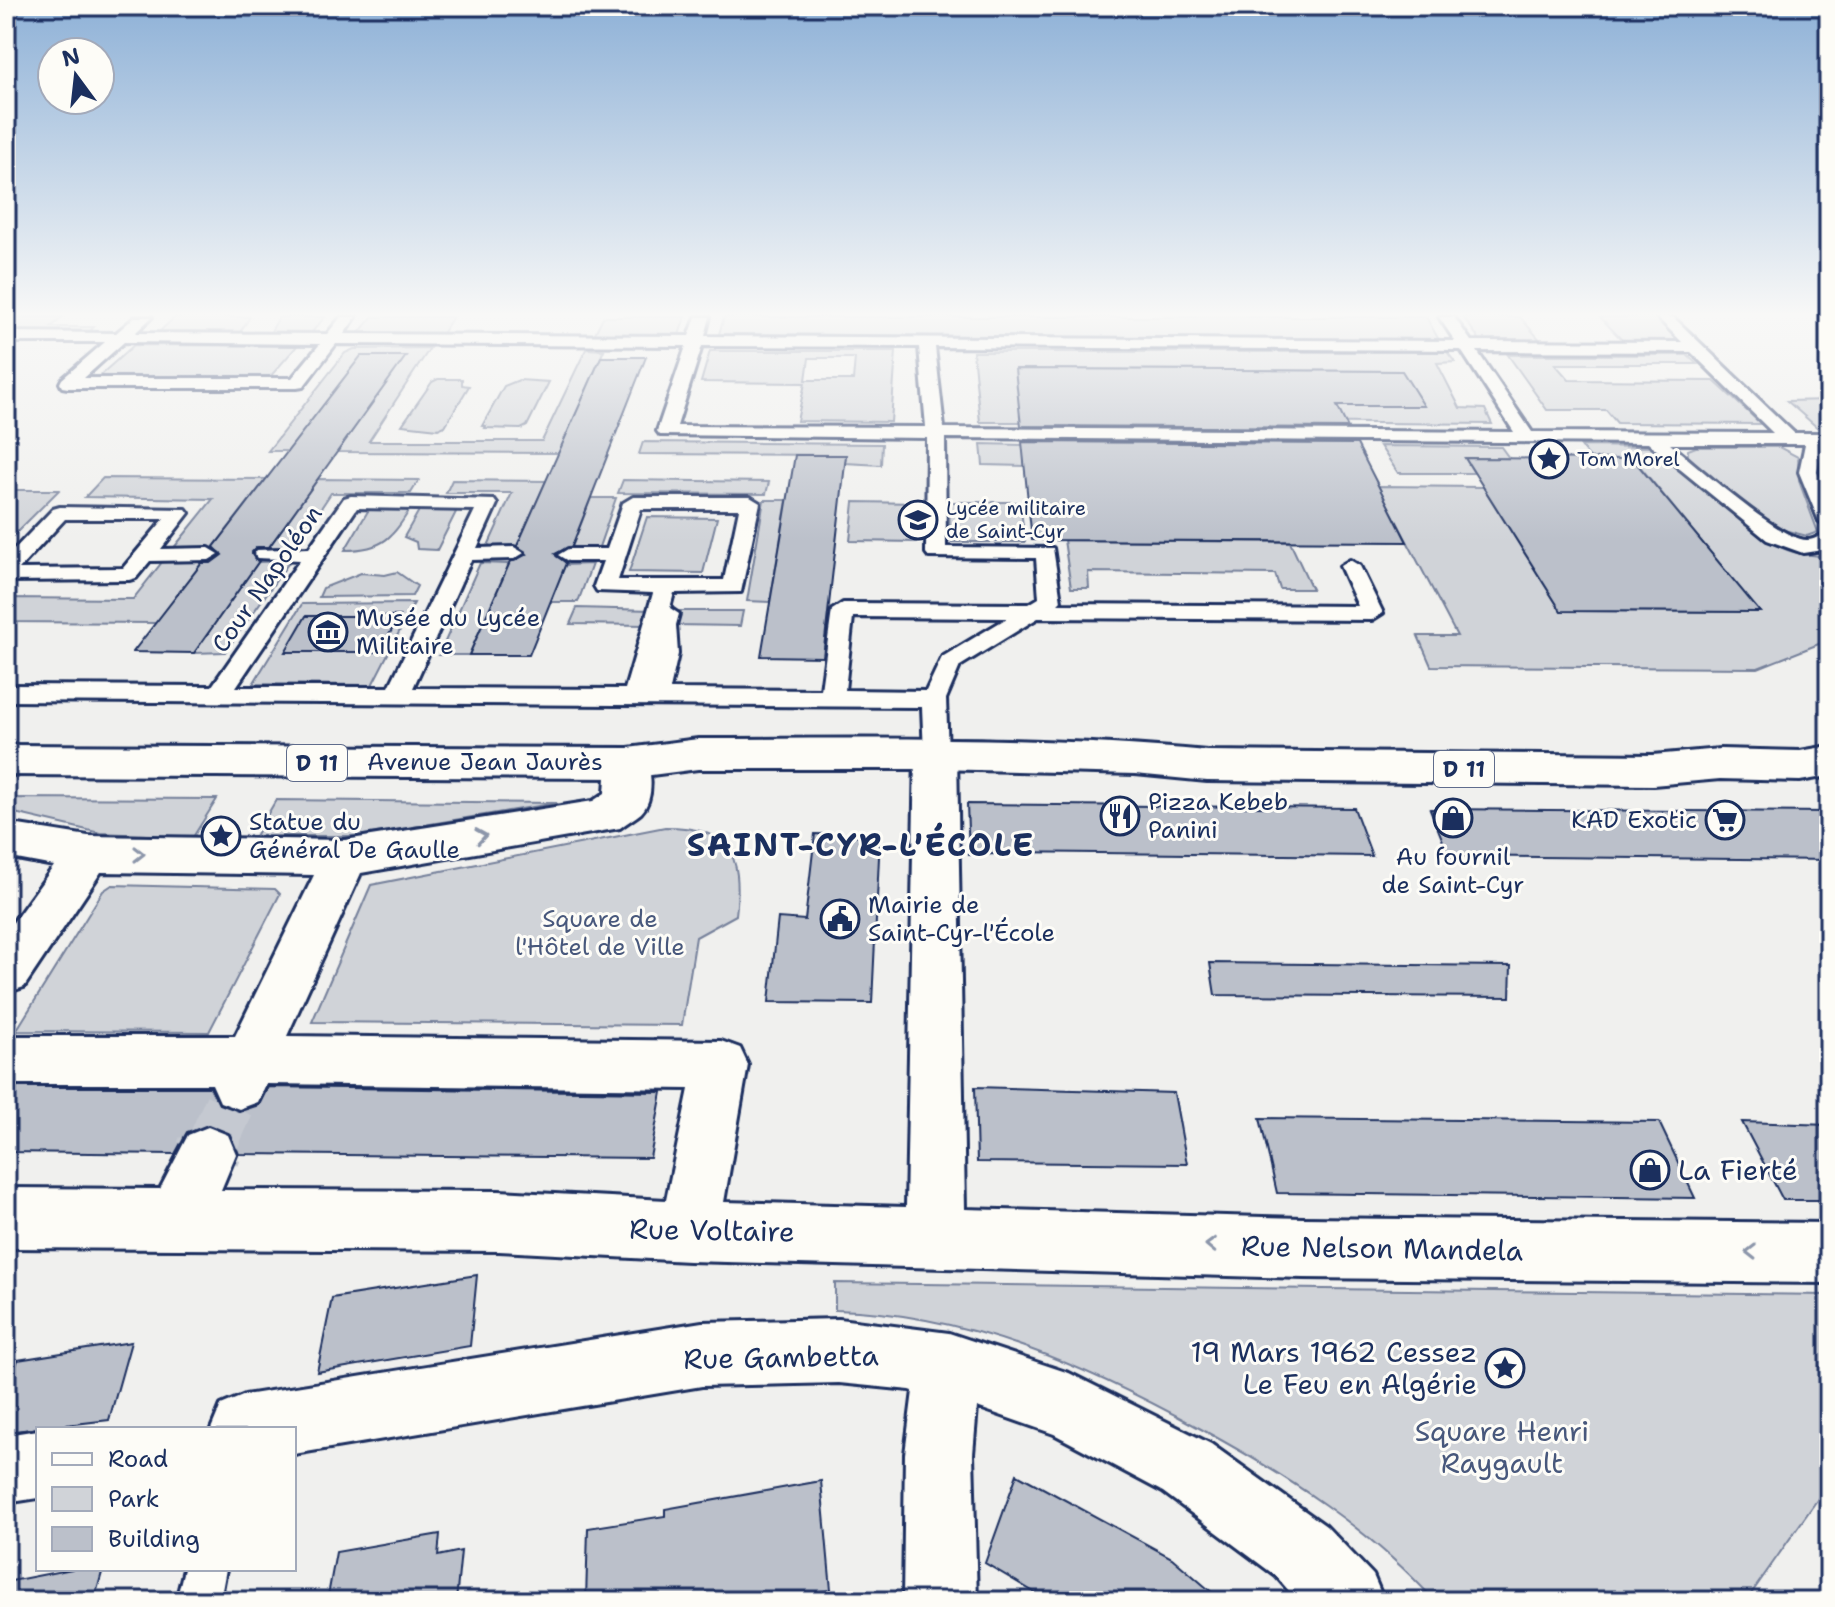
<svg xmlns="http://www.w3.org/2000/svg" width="1835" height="1607" viewBox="0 0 1835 1607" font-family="'Shantell Sans',sans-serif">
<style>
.green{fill:#d0d3d8;stroke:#76819b;stroke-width:2;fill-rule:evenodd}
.building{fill:#bbc0ca;stroke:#1b2f5e;stroke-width:2}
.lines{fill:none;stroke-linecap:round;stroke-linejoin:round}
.street-tunnel-far1{stroke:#c5c9d1;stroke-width:50;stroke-dasharray:50 25;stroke-linecap:butt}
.street-tunnel{stroke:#c5c9d1;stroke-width:65;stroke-dasharray:65 32;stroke-linecap:butt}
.lane-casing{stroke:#1b2f5e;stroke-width:6}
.street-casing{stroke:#1b2f5e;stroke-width:6}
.primary-casing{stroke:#1b2f5e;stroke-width:6}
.lane{fill:#fdfcf7;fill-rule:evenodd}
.street{fill:#fdfcf7;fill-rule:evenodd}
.primary{fill:#fdfcf7;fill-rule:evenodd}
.oneway{stroke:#8c96aa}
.labels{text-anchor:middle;stroke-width:6;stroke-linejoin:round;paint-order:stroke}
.far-poi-label{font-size:20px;fill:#1b2f5e;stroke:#fdfcf7;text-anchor:start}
.shield{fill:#fdfcf7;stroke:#5f6c8c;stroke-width:2}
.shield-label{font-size:22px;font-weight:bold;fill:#1b2f5e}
.street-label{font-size:24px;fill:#1b2f5e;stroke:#fdfcf7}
.poi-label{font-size:24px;fill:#1b2f5e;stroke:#fdfcf7;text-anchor:start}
.park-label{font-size:24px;fill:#48587c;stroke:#fdfcf7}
.near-poi-label{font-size:28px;fill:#1b2f5e;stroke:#fdfcf7;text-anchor:start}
.near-street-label{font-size:28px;fill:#1b2f5e;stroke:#fdfcf7}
.near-park-label{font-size:28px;fill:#48587c;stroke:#fdfcf7}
.district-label{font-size:32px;font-weight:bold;letter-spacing:2px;fill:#1b2f5e;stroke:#fdfcf7}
</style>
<rect width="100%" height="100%" fill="#f0f0ee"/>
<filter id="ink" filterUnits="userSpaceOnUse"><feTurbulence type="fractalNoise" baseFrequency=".0125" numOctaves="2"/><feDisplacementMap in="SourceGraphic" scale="16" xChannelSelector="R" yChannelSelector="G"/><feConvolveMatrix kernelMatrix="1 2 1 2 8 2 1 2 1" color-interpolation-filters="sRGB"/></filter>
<g filter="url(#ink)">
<path class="green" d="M6,317H63L51,327H94L88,333L6,332Z
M175,317H250L240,332L160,331Z
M279,317H325L312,332L270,333Z
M372,317H453L441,335L358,334Z
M603,317H685L679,335H594Z
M724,317H1426L1439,340L719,334Z
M1463,317H1520L1541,341L1480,340Z
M1600,317H1654L1679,341H1623Z
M134,345L297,346L269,378L98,377Z
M430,348L369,441H542L586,349L604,350L559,453L337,452L405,356H361L288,451H268L345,353L354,349Z
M710,351H896L891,422L797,421L805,383L701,382ZM809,358H855L853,380H806Z
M973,352H1447L1455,362L1437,363L1460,408L1485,409L1492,424L1146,421L1145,404L1423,406L1402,371L1016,369L1127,422H980Z
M1508,355H1687L1697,364H1555L1569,380L1714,381L1761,424L1617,423L1606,410H1547Z
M438,379H462V385L469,386L445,426L438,429L402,425L432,382Z
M519,380L549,382L527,426L521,429L485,428L486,426H482L504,386Z
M1829,400V430H1820L1787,401Z
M643,442L882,444L881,465L845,463L846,455L639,454Z
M981,444L1024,445L1025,466L983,465Z
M1380,446L1501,447L1509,458H1465L1474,473H1398Z
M1581,446L1650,447L1768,541C1779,547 1790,552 1802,554C1812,556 1819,554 1829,560V640L1758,668L1431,666L1418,636H1457L1378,486L1483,487L1561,611L1759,612L1634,459H1591Z
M1696,447H1779L1798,457L1799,481L1818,532L1807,536L1780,529L1688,459V450Z
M103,478L266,479L212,549L172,550L213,499L85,497Z
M318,479L419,480L411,493H331L295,547H269Z
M452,480L546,481L516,549L487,548L512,493H446Z
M623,480L769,482L766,494L618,493Z
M14,490H59L6,543V498Z
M591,498H616L599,547H572Z
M764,500H787L770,602L747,601Z
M854,502L921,503L920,542L850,541Z
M949,502H1020L1025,542H950Z
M371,506H412C393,537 384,550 345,550Z
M459,506L437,550L417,549L416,542L404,537L421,507Z
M647,517L717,518L703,573L629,572Z
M1064,540L1290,542L1312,589H1280L1275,574L1088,572L1089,588H1071Z
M163,561H203L156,623L6,622V598L133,599Z
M290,561L225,652L194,653L258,562Z
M480,563L509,564L469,655H439Z
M592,564L578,602H550L565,565Z
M397,572L417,586L412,596L319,597L323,588L361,573L385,575Z
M414,603L372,685L253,684L302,604ZM307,616H398L399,617L380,652H286Z
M577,608L652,610L647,625L570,624Z
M676,611H743L740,626L673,625Z
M6,798L217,799L193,837L100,833L6,811Z
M276,800L557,803L358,836H255Z
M665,827C730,827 743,853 736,915L696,937L682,1025L312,1022L371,885Z
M112,885L275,889L280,894L209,1032L16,1031L103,891Z
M835,1283L1829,1295V1483L1746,1601H1435C1370,1529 1286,1475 1201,1429C1086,1366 967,1313 835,1310Z"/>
<path class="building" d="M361,356H406L269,547H257L252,552L255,560L259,561L194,653L133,652L202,563H211L222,555L214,547Z
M601,357H646L572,546L555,554L566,563L529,655H469L510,562L527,554L517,546Z
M1015,369L1402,371L1424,406H1337L1348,428L1021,426Z
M1022,442L1357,444L1407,542L1032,540Z
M795,455H846L823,657L761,656Z
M1465,458L1633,459L1760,612L1561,611Z
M306,616H399L380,652H285Z
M967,804L1354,808L1372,856L998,852L997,854L969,855Z
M1430,809L1829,812V860L1449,856Z
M815,834L880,836L872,1003L769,1002L778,918L805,920Z
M1210,963L1511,966L1510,997L1215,995Z
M6,1087H210L219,1105L238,1112L259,1105L268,1087L662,1092L650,1158L239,1154L231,1134L209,1124L187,1132L175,1154L6,1152Z
M975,1087L1174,1093L1187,1164L977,1162Z
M1260,1118L1659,1122L1695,1198L1277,1193Z
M1742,1122L1829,1125V1200H1783Z
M477,1275L470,1346L317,1372L332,1298Z
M131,1342L109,1420L6,1432V1391L18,1360Z
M1017,1474L1172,1558L1222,1601H1049L985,1563Z
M821,1481L831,1590L770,1601H586L588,1528L665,1516V1509Z
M440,1534L438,1556L461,1551L456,1601H327L336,1552Z
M72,1569H103L94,1601H6V1582Z"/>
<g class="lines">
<path class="street-tunnel-far1" d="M209,1151L239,1084"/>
<path class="street-tunnel" d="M208,1154L210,1149"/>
<g class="lane-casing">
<path id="lane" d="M135,317H152L135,333L327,334L341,317H356L344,334L689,336L696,317H710L705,336L1455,341L1439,317H1454L1471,341L1682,342L1657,317H1673L1794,433H1829V443L1823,444L1817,472L1829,498V527L1819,521L1799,472L1805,444H1670C1696,464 1779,540 1807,540C1817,540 1820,534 1829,532V549L1803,553L1767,540L1648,443L945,438L946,547L1053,548L1061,601L1058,604L1358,606L1340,566L1350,560L1360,566L1383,613L1372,620L1038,618L960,666L946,699L948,754L945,760L936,763L927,760L924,754L922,707L6,701V685L212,686L300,560L257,558L254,554L257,550L309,548L344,498L351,496L494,500L497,504L477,548L514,547L524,553L514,559L471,560L413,688L625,689L653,593L597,591L594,586L603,561H568L558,555L568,549H607L623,503L633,497H750L760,503L741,592L674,593L670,608L679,614L676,625L678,654L670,689L821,690L832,610L843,603L1029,604L1039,598L1036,558L929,557L926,553L927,438L660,435L657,431L686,346L336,344L303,387L297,388H68L62,387L60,383L62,379L105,342H6V332L116,333ZM124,342L320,344L292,378H84ZM702,346L919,347L926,427L677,426ZM935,347L1461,350L1514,432L944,428ZM1477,351L1691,352L1773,433L1532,432ZM357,508L475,510L389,687H236ZM641,509H739L724,580H618ZM853,617L1007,618L942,657L926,691L845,690Z
M60,507L186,509L189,513L161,549L209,548L219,554L209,560L150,561L136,578L129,580L6,581V558L53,509ZM65,519H164L123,568L19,569Z
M184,1569H226L220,1601H176Z"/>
</g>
<g class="street-casing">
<path id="street" d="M936,739L951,743L957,754L965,1209L1303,1218L1829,1223V1283L1303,1278L689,1261L499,1251L6,1248V1188L160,1189L188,1135L208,1127L228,1135L236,1154L221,1190L499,1191L666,1200L689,1089L266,1084L258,1102L239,1109L220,1102L212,1084H6V1036H235L314,875L101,872L24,987L6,993V932L54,866L6,857V823L88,836L345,840L593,801L605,793L607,763L613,752L628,748L643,752C652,767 655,799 641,813C635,818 626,823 620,828L361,873L287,1036L721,1041L740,1048L748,1065L724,1202L906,1207L915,754L921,743Z
M839,1319L949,1333L1069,1373L1211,1444L1326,1526L1373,1575L1384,1601H1298L1276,1576L1163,1492L1054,1434L977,1407L973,1454L977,1601H903L905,1454L913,1391L910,1390L839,1383L702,1386L294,1454V1429H211L221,1405L245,1395L702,1322Z
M38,1430V1498L6,1503V1435Z"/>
</g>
<g class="primary-casing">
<path id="primary" d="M698,739C867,739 1038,735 1207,751L1653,755L1720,749L1800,751L1829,746V776L1800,781L1720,779L1653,785L1207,781L1135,774L936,769H698L628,778L6,775V745L628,748Z"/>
</g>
<use href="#lane" class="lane"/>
<use href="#street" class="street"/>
<use href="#primary" class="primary"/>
</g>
<defs><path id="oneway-chevron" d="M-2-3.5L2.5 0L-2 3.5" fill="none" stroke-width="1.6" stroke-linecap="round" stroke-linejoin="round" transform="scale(2)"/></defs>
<g class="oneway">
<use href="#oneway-chevron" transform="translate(481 836) rotate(-9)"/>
<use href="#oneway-chevron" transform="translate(139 854)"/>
<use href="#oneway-chevron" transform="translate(1211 1245) rotate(-178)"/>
<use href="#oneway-chevron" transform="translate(1751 1252) rotate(-179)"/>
</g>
</g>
<linearGradient id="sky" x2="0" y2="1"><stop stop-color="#8eb1d7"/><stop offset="0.58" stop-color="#f8f8f7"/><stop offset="1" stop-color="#f8f8f7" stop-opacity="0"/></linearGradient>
<rect width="1835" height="542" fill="url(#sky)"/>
<defs>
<g id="sight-ring" transform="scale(2)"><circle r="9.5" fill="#fdfcf7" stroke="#1b2f5e" stroke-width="1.5"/><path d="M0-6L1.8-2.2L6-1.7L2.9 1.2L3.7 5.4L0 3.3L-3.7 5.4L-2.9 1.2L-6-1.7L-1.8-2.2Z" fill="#1b2f5e"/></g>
<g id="school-ring" transform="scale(2)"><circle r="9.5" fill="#fdfcf7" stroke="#1b2f5e" stroke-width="1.5"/><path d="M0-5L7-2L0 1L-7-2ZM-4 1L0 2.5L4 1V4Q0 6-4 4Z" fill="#1b2f5e"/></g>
<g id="museum-ring" transform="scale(2)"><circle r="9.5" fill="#fdfcf7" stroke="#1b2f5e" stroke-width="1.5"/><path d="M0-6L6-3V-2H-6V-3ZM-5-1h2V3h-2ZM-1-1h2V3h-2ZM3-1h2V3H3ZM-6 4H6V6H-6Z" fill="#1b2f5e"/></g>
<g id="restaurant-ring" transform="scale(2)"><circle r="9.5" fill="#fdfcf7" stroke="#1b2f5e" stroke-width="1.5"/><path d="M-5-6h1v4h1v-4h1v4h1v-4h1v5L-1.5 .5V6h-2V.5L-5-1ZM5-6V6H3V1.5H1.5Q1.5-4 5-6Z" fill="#1b2f5e"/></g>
<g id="shop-ring" transform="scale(2)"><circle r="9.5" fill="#fdfcf7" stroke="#1b2f5e" stroke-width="1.5"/><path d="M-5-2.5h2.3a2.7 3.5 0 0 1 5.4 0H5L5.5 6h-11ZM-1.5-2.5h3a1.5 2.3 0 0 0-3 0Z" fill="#1b2f5e"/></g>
<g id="supermarket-ring" transform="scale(2)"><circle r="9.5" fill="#fdfcf7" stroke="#1b2f5e" stroke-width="1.5"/><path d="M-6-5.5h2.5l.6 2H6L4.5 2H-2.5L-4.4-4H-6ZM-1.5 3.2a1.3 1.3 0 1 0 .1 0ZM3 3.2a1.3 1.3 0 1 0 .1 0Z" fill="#1b2f5e"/></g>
<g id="civic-ring" transform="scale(2)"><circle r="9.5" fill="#fdfcf7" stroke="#1b2f5e" stroke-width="1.5"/><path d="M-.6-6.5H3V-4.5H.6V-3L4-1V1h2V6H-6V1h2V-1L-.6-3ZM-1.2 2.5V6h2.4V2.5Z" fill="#1b2f5e"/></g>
</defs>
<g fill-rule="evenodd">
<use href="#sight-ring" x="1549" y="459"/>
<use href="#school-ring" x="918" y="520"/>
<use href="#museum-ring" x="328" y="632"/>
<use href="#restaurant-ring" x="1120" y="816"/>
<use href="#shop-ring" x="1453" y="818"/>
<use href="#supermarket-ring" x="1725" y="820"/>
<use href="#sight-ring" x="221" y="836"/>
<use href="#civic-ring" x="840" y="919"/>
<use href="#shop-ring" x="1650" y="1170"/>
<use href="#sight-ring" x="1505" y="1368"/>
</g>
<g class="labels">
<g class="far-poi-label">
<text x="1577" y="466">Tom Morel</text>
<text x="946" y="515">Lycée militaire<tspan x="946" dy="23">de Saint-Cyr</tspan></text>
</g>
<g class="shield">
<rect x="287" y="745" width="60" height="36" rx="6"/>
<rect x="1434" y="751" width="60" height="36" rx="6"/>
</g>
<g class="shield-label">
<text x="317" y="771">D 11</text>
<text x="1464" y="777">D 11</text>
</g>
<g class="street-label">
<text transform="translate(267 579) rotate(-55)" y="8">Cour Napoléon</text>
<text x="485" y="770">Avenue Jean Jaurès</text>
</g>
<g class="poi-label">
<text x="356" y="626">Musée du Lycée<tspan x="356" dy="28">Militaire</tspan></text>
<text x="1148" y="810">Pizza Kebeb<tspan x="1148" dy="28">Panini</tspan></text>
<text x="1697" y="828" text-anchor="end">KAD Exotic</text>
<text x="249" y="830">Statue du<tspan x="249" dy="28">Général De Gaulle</tspan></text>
<text x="1453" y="865" text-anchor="middle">Au fournil<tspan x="1453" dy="28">de Saint-Cyr</tspan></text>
<text x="868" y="913">Mairie de<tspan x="868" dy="28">Saint-Cyr-l'École</tspan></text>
</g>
<g class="park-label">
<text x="600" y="927">Square de<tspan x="600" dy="28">l'Hôtel de Ville</tspan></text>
</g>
<g class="near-poi-label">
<text x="1678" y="1180">La Fierté</text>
<text x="1477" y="1362" text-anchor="end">19 Mars 1962 Cessez<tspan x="1477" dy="32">Le Feu en Algérie</tspan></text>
</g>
<g class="near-street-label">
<text transform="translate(712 1230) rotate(1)" y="10">Rue Voltaire</text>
<text transform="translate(1382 1248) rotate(1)" y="10">Rue Nelson Mandela</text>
<text transform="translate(781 1357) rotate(-1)" y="10">Rue Gambetta</text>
</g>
<g class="near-park-label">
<text x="1502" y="1441">Square Henri<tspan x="1502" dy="32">Raygault</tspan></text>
</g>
<g class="district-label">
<text x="861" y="856">SAINT-CYR-L'ÉCOLE</text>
</g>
</g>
<rect width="1835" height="1607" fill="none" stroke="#fdfcf7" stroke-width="32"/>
<rect x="16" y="16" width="1803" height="1575" fill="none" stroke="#1b2f5e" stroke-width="3" filter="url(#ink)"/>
<rect x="36" y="1427" width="260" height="144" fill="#fdfcf7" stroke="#a3aaba" stroke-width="2"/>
<rect x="52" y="1453" width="40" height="12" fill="#fdfcf7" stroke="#a3aaba" stroke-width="2"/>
<text x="108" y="1467" font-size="24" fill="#1b2f5e">Road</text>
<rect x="52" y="1487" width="40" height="24" fill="#d0d3d8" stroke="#a3aaba" stroke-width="2"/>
<text x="108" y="1507" font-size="24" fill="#1b2f5e">Park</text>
<rect x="52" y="1527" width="40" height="24" fill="#bbc0ca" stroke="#a3aaba" stroke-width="2"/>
<text x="108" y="1547" font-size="24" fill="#1b2f5e">Building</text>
<g transform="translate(76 76) rotate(345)"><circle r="38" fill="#fdfcf7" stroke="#a3aaba" stroke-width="2"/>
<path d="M0-6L14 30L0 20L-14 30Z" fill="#1b2f5e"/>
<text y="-12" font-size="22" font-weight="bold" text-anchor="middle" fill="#1b2f5e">N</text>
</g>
</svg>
